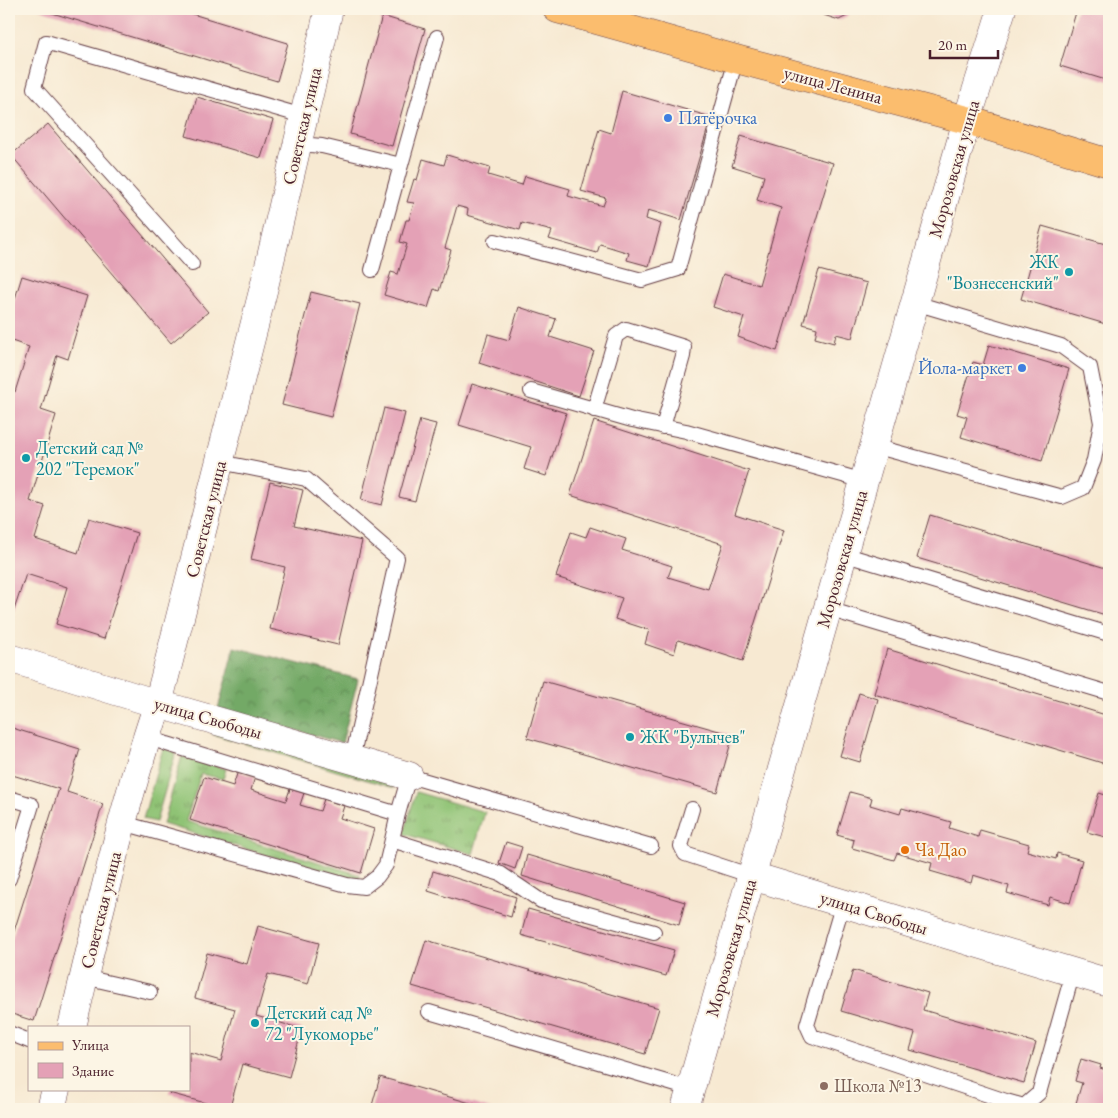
<svg xmlns="http://www.w3.org/2000/svg" width="1118" height="1118" viewBox="0 0 1118 1118" font-family="'EB Garamond',serif">
<style>
.grass{fill:url(#grass-tufts);stroke:#6c7150}
.forest{fill:url(#forest-crowns);stroke:#5e6448}
.building{fill:#e4a1b6}
.lines{fill:none;stroke-linecap:round;stroke-linejoin:round}
.lane-casing{stroke:#643d44;stroke-width:16}
.street-casing{stroke:#643d44;stroke-width:29}
.primary-casing{stroke:#643d44;stroke-width:29}
.lane{stroke:#fff;stroke-width:14}
.street{stroke:#fff;stroke-width:28}
.primary{stroke:#fbbd6e;stroke-width:28}
.shop-dot{fill:#3f7fe0;stroke:#fcf5e5;stroke-width:2}
.culture-dot{fill:#0f9aa8;stroke:#fcf5e5;stroke-width:2}
.food-dot{fill:#e8710a;stroke:#fcf5e5;stroke-width:2}
.education-dot{fill:#8d6e63;stroke:#fcf5e5;stroke-width:2}
.labels{text-anchor:middle;stroke-width:4;stroke-linejoin:round;paint-order:stroke}
.street-label{font-size:18px;fill:#4a1f2b;stroke:#fcf5e5}
.shop-label{font-size:18px;fill:#366cbe;stroke:#fcf5e5;text-anchor:start}
.culture-label{font-size:18px;fill:#0d838f;stroke:#fcf5e5;text-anchor:start}
.food-label{font-size:18px;fill:#c56008;stroke:#fcf5e5;text-anchor:start}
.education-label{font-size:18px;fill:#785e54;stroke:#fcf5e5;text-anchor:start}
</style>
<defs>
<pattern id="grass-tufts" width="24" height="20" patternUnits="userSpaceOnUse" patternTransform="scale(1.25)"><rect width="24" height="20" fill="#8fc374"/><path d="M3 7l-1-3M5 7V3M7 7l1-3M15 17l-1-3M17 17v-4M19 17l1-3" fill="none" stroke="#779e5f"/></pattern>
<pattern id="forest-crowns" width="20" height="18" patternUnits="userSpaceOnUse" patternTransform="scale(1.25)"><rect width="20" height="18" fill="#73a966"/><path d="M2 6a3 3 0 1 1 6 0M12 15a3 3 0 1 1 6 0" fill="none" stroke="#608954"/></pattern>
</defs>
<rect width="100%" height="100%" fill="#fcf5e5"/>
<filter id="ink" filterUnits="userSpaceOnUse"><feTurbulence type="fractalNoise" baseFrequency=".02" numOctaves="2"/><feDisplacementMap in="SourceGraphic" scale="10" xChannelSelector="R" yChannelSelector="G"/><feConvolveMatrix kernelMatrix="1 2 1 2 8 2 1 2 1" color-interpolation-filters="sRGB"/></filter>
<filter id="wash" filterUnits="userSpaceOnUse"><feTurbulence type="fractalNoise" baseFrequency=".0096" numOctaves="4" result="noise"/><feDisplacementMap in="SourceGraphic" scale="20" xChannelSelector="R" yChannelSelector="G"/><feGaussianBlur stdDeviation="1.12" result="paint"/><feColorMatrix in="noise" values="0 0 0 0 0 0 0 0 0 0 0 0 0 0 0 0 0 1.4 0 .05"/><feComposite in="paint" operator="in"/></filter>
<g filter="url(#wash)">
<rect width="100%" height="100%" fill="#f7e9d2"/>
<path class="grass" d="M215,726L397,779L394,788L212,734Z
M163,748L176,752L156,822L143,819Z
M182,756L226,769L223,779L201,774L186,821L360,875L358,883L163,824Z
M416,792L485,812L473,854L404,834Z"/>
<path class="forest" d="M234,647L358,679L342,743L218,709Z"/>
<g id="blocks">
<path class="building" d="M39,9H176L288,43L277,81Z
M805,9H850L847,16L839,20Z
M1077,9H1109V17L1104,30L1109,31V81L1060,66Z
M382,16L425,29L392,146L350,134Z
M622,91L711,117L681,220L648,210L646,219L661,224L649,266L627,260L629,253L600,244L597,253L549,239L552,231L522,223L520,230L467,215L468,209L457,206L445,248L451,250L439,291L434,289L428,308L384,295L391,272L398,274L407,244L400,242L406,220H409L414,203L407,202L414,179L417,180L423,159L444,165L447,155L490,168L488,175L522,185L525,176L570,189L568,196L603,206L606,198L581,191L599,129L611,133Z
M197,97L273,120L261,158L186,136Z
M48,124L208,312L171,343L11,155Z
M741,136L833,163L777,351L738,337L744,317L713,307L723,274L759,285L781,208L757,200L764,176L732,166Z
M1042,226L1109,245V325L1021,299Z
M819,270L867,283L852,338L836,334L834,343L815,338L817,328L803,324Z
M22,276L87,296L68,359L57,355L41,410L56,415L30,501L45,506L35,539L78,553L89,518L137,533L104,639L56,624L67,587L26,574L14,610L9,608V390L15,392L29,347L9,340V318Z
M311,292L360,304L331,417L282,405Z
M519,307L556,319L550,337L594,351L579,396L479,363L488,334L509,340Z
M989,345L1069,369L1042,461L961,437L967,417L957,414L973,362L983,365Z
M472,384L566,413L546,476L524,469L531,447L459,425Z
M384,408L405,413L382,505L361,500Z
M420,420L436,424L415,501L399,497Z
M594,421L749,471L735,514L784,530L743,661L678,640L674,654L645,644L649,630L615,619L622,598L556,577L571,532L586,537L590,527L626,539L622,550L672,566L668,577L708,589L723,544L570,495Z
M270,482L303,490L294,526L362,541L338,645L270,629L285,567L251,559Z
M930,515L1109,569V616L917,558Z
M887,649L1109,716V765L874,694Z
M543,681L733,735L717,792L527,738Z
M859,693L878,699L860,762L840,756Z
M9,727L80,749L67,792L103,804L34,1021L9,1013V947L59,789L9,774Z
M238,771L255,777L251,790L286,801L290,789L304,793L300,805L320,811L324,799L344,806L340,818L374,829L361,873L190,820L204,777L233,786Z
M850,792L872,798L870,805L900,814L902,808L951,822L949,828L978,837L980,830L1029,844L1027,851L1056,859L1057,853L1082,860L1070,903L1050,897L1048,905L1007,893L1009,886L973,875L971,883L930,871L932,863L897,853L894,860L852,848L854,840L837,835Z
M1099,793L1109,796V838L1087,832Z
M506,842L522,847L515,869L499,863Z
M527,855L685,902L679,925L522,876Z
M433,871L516,897L511,917L428,891Z
M528,909L674,950L666,976L521,935Z
M258,926L319,943L308,984L268,974L256,1016L302,1029L289,1077L242,1064L230,1107L235,1109H207L209,1104L169,1093L170,1089H189V1052L221,1061L235,1009L195,998L207,953L247,964Z
M426,940L659,1008L645,1054L412,986Z
M853,970L928,993L923,1010L1036,1043L1024,1083L910,1050L915,1033L841,1011Z
M1081,1059L1101,1065L1100,1068L1109,1071V1109H1096L1076,1103L1082,1083L1075,1081Z
M380,1077L491,1109H371Z"/>
</g>
</g>
<g filter="url(#ink)">
<use href="#blocks" fill-opacity="0" stroke="#643d44" stroke-width="1"/>
<g class="lines">
<g class="lane-casing">
<path id="lane" d="M299,144L322,146L401,165L372,270
M401,165L437,37
M495,241L642,280L678,269L736,59
M192,264L34,88L46,42L303,116
M531,391L632,420L686,431L864,481
M594,410L616,336L626,329L684,347L683,356L663,427
M874,446L1062,497L1083,488L1094,460L1101,423L1090,367L1061,346L915,303
M220,462L306,479L397,558L352,759
M843,554L1109,634
M828,609L1109,693
M147,737L167,744L398,814L409,776L651,846
M9,798L32,805L9,879
M692,809L681,846L685,854L752,876
M123,823L347,885L364,887L377,877L386,865L398,814
M392,840L501,874L541,901L654,932
M843,903L807,1025L812,1036L1006,1101L1024,1106L1039,1093L1073,972
M84,977L150,992
M429,1012L690,1089
M9,1033L29,1041"/>
</g>
<g class="street-casing">
<path id="street" d="M9,658L158,704L409,776
M752,876L1109,983
M72,1027C98,919 122,809 158,704L264,287L329,9
M51,1109L56,1089
M685,1109L967,120L1002,9"/>
</g>
<g class="primary-casing">
<path id="primary" d="M557,9L736,59L967,120L1109,163"/>
</g>
<use href="#lane" class="lane"/>
<use href="#street" class="street"/>
<use href="#primary" class="primary"/>
</g>
</g>
<g class="shop-dot">
<circle cx="668" cy="118" r="5"/>
<circle cx="1022" cy="368" r="5"/>
</g>
<g class="culture-dot">
<circle cx="1069" cy="272" r="5"/>
<circle cx="26" cy="458" r="5"/>
<circle cx="630" cy="737" r="5"/>
<circle cx="255" cy="1023" r="5"/>
</g>
<circle class="food-dot" cx="905" cy="850" r="5"/>
<circle class="education-dot" cx="824" cy="1086" r="5"/>
<g class="labels">
<g class="street-label">
<text transform="translate(833 85) rotate(15)" y="6">улица Ленина</text>
<text transform="translate(302 126) rotate(-77)" y="6">Советская улица</text>
<text transform="translate(954 169) rotate(-74)" y="6">Морозовская улица</text>
<text transform="translate(206 519) rotate(-76)" y="6">Советская улица</text>
<text transform="translate(842 559) rotate(-74)" y="6">Морозовская улица</text>
<text transform="translate(208 718) rotate(16)" y="6">улица Свободы</text>
<text transform="translate(101 910) rotate(-76)" y="6">Советская улица</text>
<text transform="translate(874 913) rotate(17)" y="6">улица Свободы</text>
<text transform="translate(731 948) rotate(-74)" y="6">Морозовская улица</text>
</g>
<g class="shop-label">
<text x="678" y="124">Пятёрочка</text>
<text x="1012" y="374" text-anchor="end">Йола-маркет</text>
</g>
<g class="culture-label">
<text x="1059" y="268" text-anchor="end">ЖК<tspan x="1059" dy="21">"Вознесенский"</tspan></text>
<text x="36" y="454">Детский сад №<tspan x="36" dy="21">202 "Теремок"</tspan></text>
<text x="640" y="743">ЖК "Булычев"</text>
<text x="265" y="1019">Детский сад №<tspan x="265" dy="21">72 "Лукоморье"</tspan></text>
</g>
<g class="food-label">
<text x="915" y="856">Ча Дао</text>
</g>
<g class="education-label">
<text x="834" y="1092">Школа №13</text>
</g>
</g>
<rect width="1118" height="1118" fill="none" stroke="#fcf5e5" stroke-width="30"/>
<rect x="28" y="1026" width="162" height="65" fill="#fcf5e5" stroke="#b59f9b"/>
<rect x="38" y="1042" width="25" height="8" fill="#fbbd6e" stroke="#b59f9b"/>
<text x="72" y="1050" font-size="15" fill="#4a1f2b">Улица</text>
<rect x="38" y="1063" width="25" height="15" fill="#e4a1b6" stroke="#b59f9b"/>
<text x="72" y="1076" font-size="15" fill="#4a1f2b">Здание</text>
<path d="M930 50v8h68v-8" fill="none" stroke="#4a1f2b" stroke-width="2.5"/>
<text x="938" y="50" font-size="15" fill="#4a1f2b" stroke="#fcf5e5" stroke-width="4" paint-order="stroke">20 m</text>
</svg>
